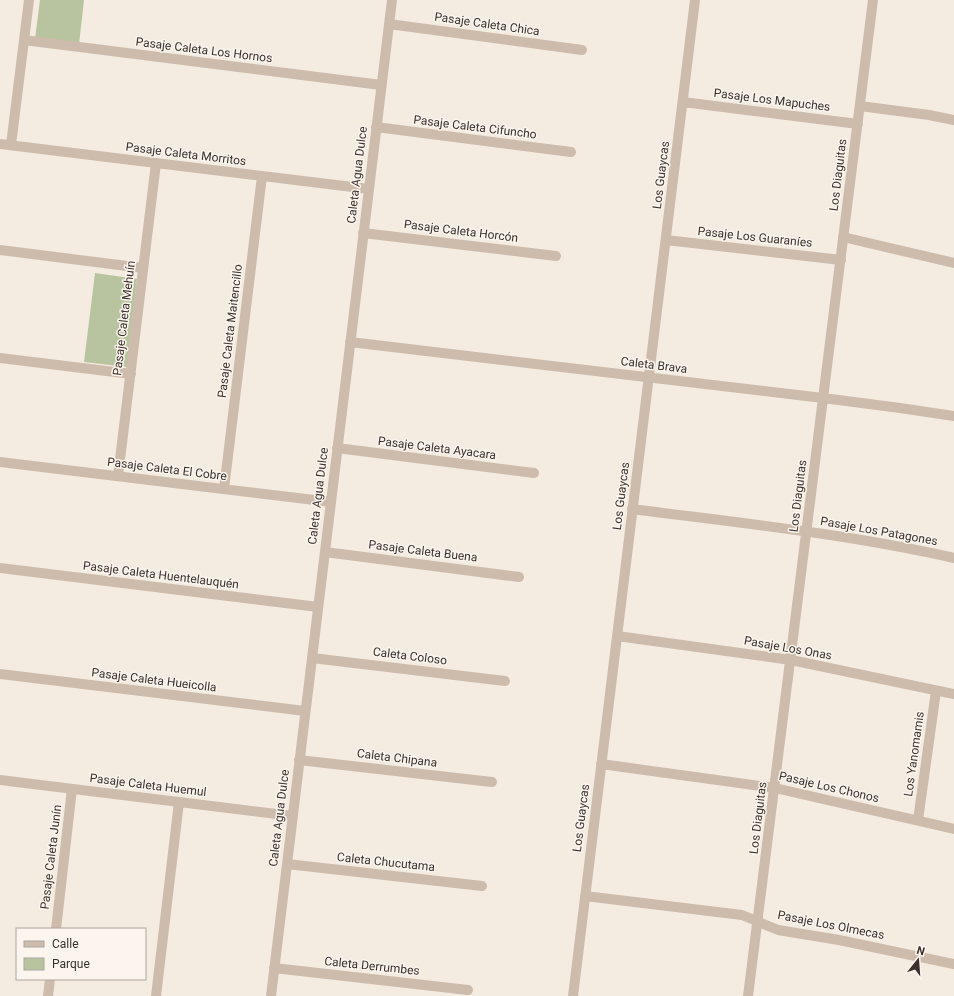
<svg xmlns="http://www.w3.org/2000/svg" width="954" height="996" viewBox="0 0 954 996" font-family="Roboto,sans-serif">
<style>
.green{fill:#b8c4a0}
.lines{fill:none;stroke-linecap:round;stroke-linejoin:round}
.street{stroke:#cdbbac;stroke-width:10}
.labels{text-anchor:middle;stroke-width:3;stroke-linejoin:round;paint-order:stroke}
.street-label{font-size:12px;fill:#3b302b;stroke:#fbf5ee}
</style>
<rect width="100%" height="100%" fill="#f4ebe1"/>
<path class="green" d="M40,0H84L79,44L35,39Z
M95,273L137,279L127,367L84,362Z"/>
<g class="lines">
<path class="street" d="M389,24L582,50
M24,40L381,85
M683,102L858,124
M860,106L929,115L954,120
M376,127L571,152
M0,144L369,189
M11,145L29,0
M363,233L556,256
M843,237L954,263
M666,240L841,260
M0,250L143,268
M350,342L823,398L900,408L954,416
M0,358L131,374
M337,448L534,473
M0,462L331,502
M118,476L156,163
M224,489L262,176
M632,509C740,523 848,534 954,558
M325,552L519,577
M0,568L318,607
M617,636L791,660L954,694
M312,658L505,681
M0,674L305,711
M299,760L492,782
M601,764L775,788L954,829
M0,780L293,816
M918,820L936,691
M287,864L482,886
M585,896L742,915L778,930L839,940L954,964
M56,929L72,789
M274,968L468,990
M48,996L50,979
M156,996L179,802
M271,996L392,0
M573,996L695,0
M748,996L873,0"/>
</g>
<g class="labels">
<g class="street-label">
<text transform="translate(487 24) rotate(8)" y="4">Pasaje Caleta Chica</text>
<text transform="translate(204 50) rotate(7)" y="4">Pasaje Caleta Los Hornos</text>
<text transform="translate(772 100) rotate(7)" y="4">Pasaje Los Mapuches</text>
<text transform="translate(475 127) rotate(7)" y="4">Pasaje Caleta Cifuncho</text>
<text transform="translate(186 154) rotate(7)" y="4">Pasaje Caleta Morritos</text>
<text transform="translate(357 175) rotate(-83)" y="4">Caleta Agua Dulce</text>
<text transform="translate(661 175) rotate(-83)" y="4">Los Guaycas</text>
<text transform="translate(838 175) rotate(-83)" y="4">Los Diaguitas</text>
<text transform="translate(461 231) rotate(7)" y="4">Pasaje Caleta Horcón</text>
<text transform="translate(755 237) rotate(6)" y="4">Pasaje Los Guaraníes</text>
<text transform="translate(124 318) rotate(-83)" y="4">Pasaje Caleta Mehuín</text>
<text transform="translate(230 331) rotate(-83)" y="4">Pasaje Caleta Maitencillo</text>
<text transform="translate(654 365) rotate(7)" y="4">Caleta Brava</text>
<text transform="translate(437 448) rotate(7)" y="4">Pasaje Caleta Ayacara</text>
<text transform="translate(167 469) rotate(7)" y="4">Pasaje Caleta El Cobre</text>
<text transform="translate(318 496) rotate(-83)" y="4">Caleta Agua Dulce</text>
<text transform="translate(621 496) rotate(-83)" y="4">Los Guaycas</text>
<text transform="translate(798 496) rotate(-83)" y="4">Los Diaguitas</text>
<text transform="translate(879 531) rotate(10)" y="4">Pasaje Los Patagones</text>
<text transform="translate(423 551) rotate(7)" y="4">Pasaje Caleta Buena</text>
<text transform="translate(161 575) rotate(7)" y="4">Pasaje Caleta Huentelauquén</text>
<text transform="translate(788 648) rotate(10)" y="4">Pasaje Los Onas</text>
<text transform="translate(410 656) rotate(7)" y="4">Caleta Coloso</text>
<text transform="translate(154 680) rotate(7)" y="4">Pasaje Caleta Hueicolla</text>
<text transform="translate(914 754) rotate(-82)" y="4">Los Yanomamis</text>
<text transform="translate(397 758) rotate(7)" y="4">Caleta Chipana</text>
<text transform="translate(148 785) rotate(7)" y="4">Pasaje Caleta Huemul</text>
<text transform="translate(829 787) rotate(13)" y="4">Pasaje Los Chonos</text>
<text transform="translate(279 818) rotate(-83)" y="4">Caleta Agua Dulce</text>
<text transform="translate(581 818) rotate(-83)" y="4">Los Guaycas</text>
<text transform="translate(758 818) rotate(-83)" y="4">Los Diaguitas</text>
<text transform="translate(51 857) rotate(-83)" y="4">Pasaje Caleta Junín</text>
<text transform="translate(386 862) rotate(6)" y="4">Caleta Chucutama</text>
<text transform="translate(831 925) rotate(11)" y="4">Pasaje Los Olmecas</text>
<text transform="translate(372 966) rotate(6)" y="4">Caleta Derrumbes</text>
</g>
</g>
<rect x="16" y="928" width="130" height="52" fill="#fbf5ee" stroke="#aea6a0"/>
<rect x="24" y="941" width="20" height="6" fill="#cdbbac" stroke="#aea6a0"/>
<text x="52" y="948" font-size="12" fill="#3b302b">Calle</text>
<rect x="24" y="958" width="20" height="12" fill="#b8c4a0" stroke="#aea6a0"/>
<text x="52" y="968" font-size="12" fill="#3b302b">Parque</text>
<g transform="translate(918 960) rotate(17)" stroke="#fbf5ee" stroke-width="3" paint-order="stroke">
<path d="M0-3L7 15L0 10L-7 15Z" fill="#3b302b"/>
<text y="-6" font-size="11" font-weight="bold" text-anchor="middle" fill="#3b302b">N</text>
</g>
</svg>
